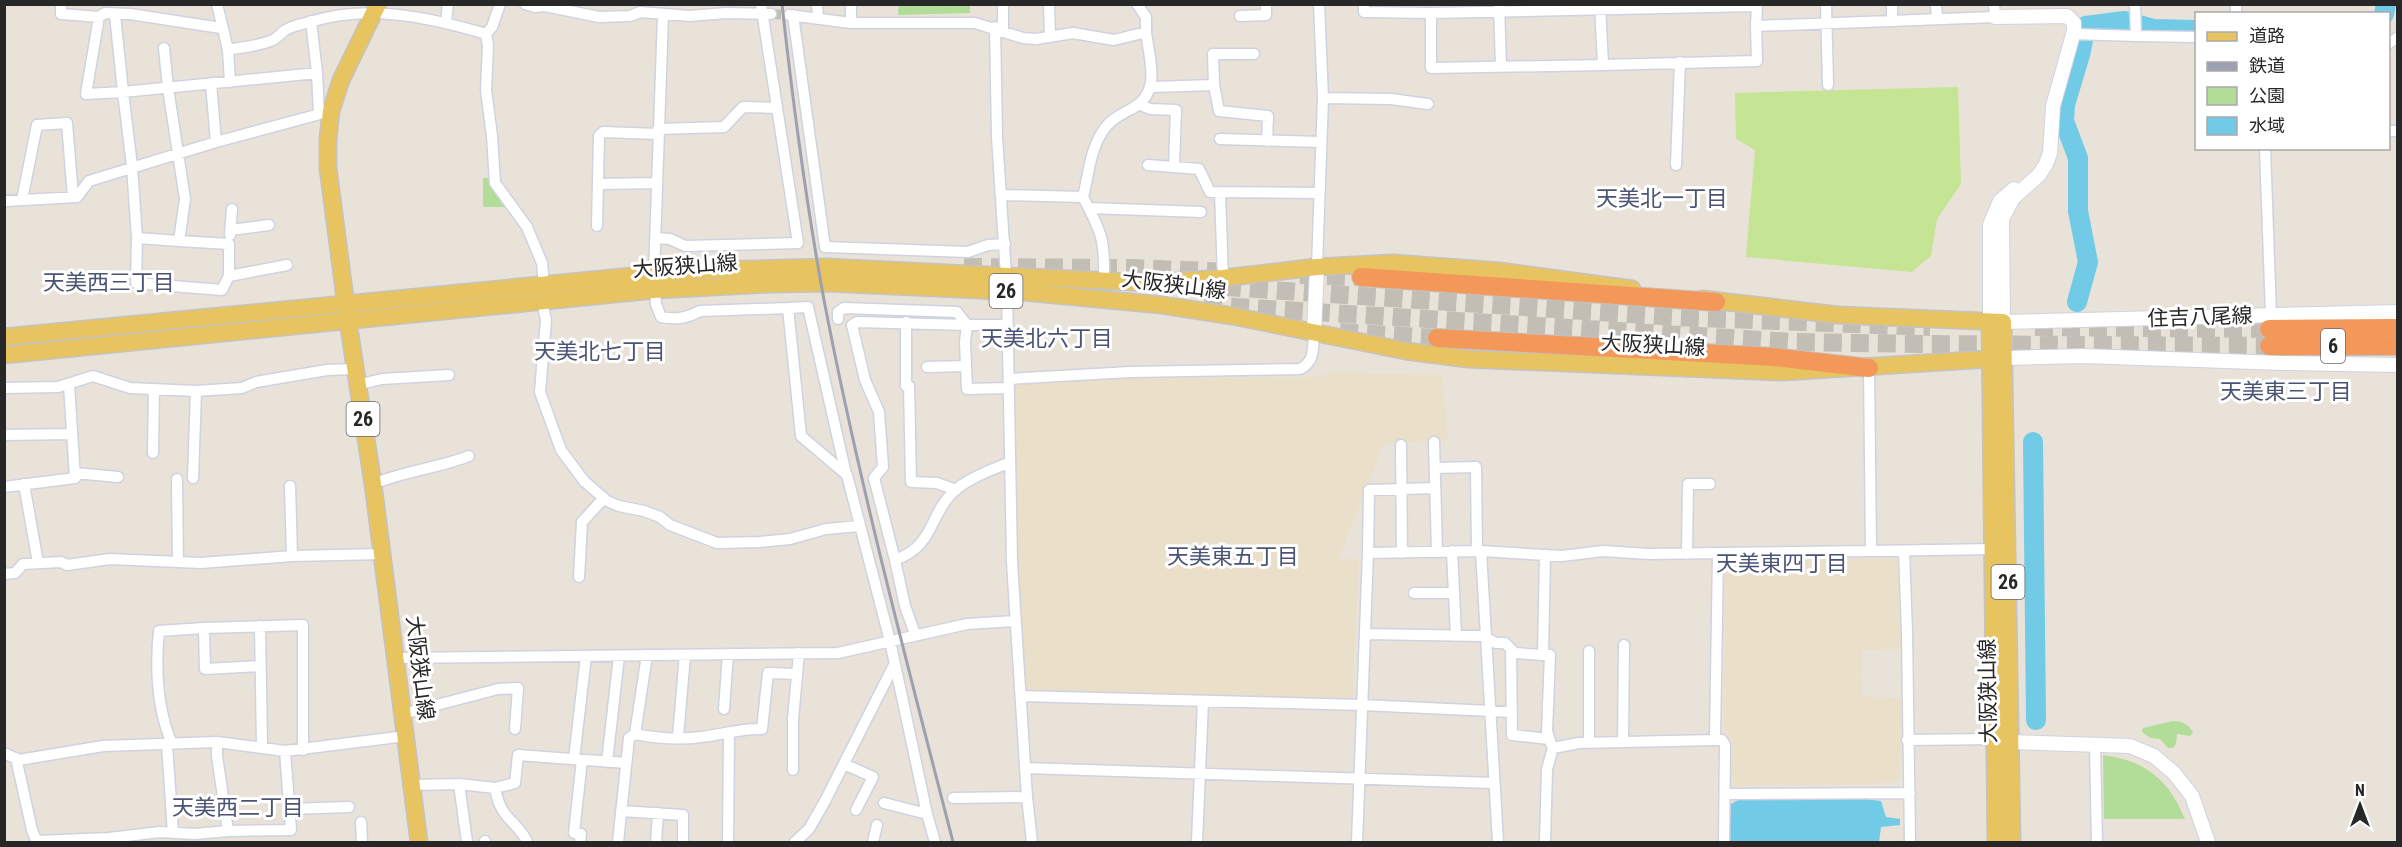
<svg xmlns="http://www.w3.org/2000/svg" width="2402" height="847" viewBox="0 0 2402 847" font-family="'Roboto Condensed','Noto Sans JP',sans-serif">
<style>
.education{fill:#eadfc9}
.green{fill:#b2dd98}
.pitch{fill:#c5e494}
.water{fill:#71cbe6}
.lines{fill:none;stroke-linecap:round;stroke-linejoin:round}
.river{stroke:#71cbe6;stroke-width:20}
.street-tunnel{stroke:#c2bdb5;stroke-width:10;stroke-dasharray:10 5;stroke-linecap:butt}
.highway-tunnel{stroke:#c2bdb5;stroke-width:18;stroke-dasharray:18 9;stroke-linecap:butt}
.street-casing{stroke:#cfd3e0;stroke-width:13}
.secondary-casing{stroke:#cfd3e0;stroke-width:16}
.primary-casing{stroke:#c3c3c3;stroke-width:19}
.highway-casing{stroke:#c3c3c3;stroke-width:20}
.street{stroke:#fff;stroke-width:10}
.secondary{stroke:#fff;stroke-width:14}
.primary{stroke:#e7c460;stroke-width:16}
.highway{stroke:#f4985a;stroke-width:18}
.rail{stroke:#9da0b1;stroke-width:3}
.labels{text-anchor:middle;stroke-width:6;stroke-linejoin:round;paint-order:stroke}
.shield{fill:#fff;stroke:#686868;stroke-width:1.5}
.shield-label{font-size:20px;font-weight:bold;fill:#272727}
.street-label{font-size:21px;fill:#272727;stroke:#fff}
.neighbourhood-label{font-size:22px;fill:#4b5475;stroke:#fff}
</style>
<rect width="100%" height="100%" fill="#e9e2d9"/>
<path class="education" d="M1329,373L1442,375L1448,440L1384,443L1339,558L1359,560L1352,704L1029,693L1024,690L1016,574L1013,384L1016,382L1052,379L1317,377Z
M1727,558L1899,559L1904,649L1862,650L1861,681L1862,696L1903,699L1900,775L1897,781L1875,784L1736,785L1731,780L1733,742L1724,727L1725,563Z"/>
<path class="green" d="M899,5V4L970,5V13L898,15Z
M483,178H491L509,207H483Z
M2173,721C2181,721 2190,724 2193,733L2190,736L2177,734L2176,744L2173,748H2168L2160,739L2150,738L2142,732L2143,728Z
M2103,755C2145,760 2169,780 2185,819H2104Z"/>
<path class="pitch" d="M1958,87L1961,184L1937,219L1931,256L1912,272L1746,257L1755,150L1736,139L1735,93Z"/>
<path class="water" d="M1856,798L1881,801L1886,817L1900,819V825L1881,827L1879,842H1728L1731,804L1740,799Z"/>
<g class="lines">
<path class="river" d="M2384,14L2386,4
M2077,302L2088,262L2078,211V158L2064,121L2065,105L2080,55L2086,26L2124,21L2153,29L2196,30
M2033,442L2036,720"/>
<path class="street-tunnel" d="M771,14L789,15"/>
<path class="highway-tunnel" d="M964,267L1133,268L1233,272
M1300,275L1361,277
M1196,285L1675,317L1930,327
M1204,305L1793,342L1922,344L2269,346
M2035,327L2269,329
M1340,332L1437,338"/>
<g class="street-casing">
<path id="street" d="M61,4V14L99,17L86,94L123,92L132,166L137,238
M217,4L228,50L230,82
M525,4L535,7L545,6L599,17L630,16L640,12L690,16L726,13L771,14
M817,4L818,18
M1049,4L1050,37
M1364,4V12L1431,13L1757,6
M1600,4L1603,65L1757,61L1756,26
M1757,4L1756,26L1995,17L1994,4
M1826,4L1828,85
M1892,4V21
M1936,4L1937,19
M2236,4V14
M1499,5L1501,66
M1431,13V68L1603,65
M115,15L123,92L317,73
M663,15L654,274L656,304L661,317C676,320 687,318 700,311L788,308L801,436L847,475L890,641L927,814L935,842
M789,15L851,23V4
M793,15L825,247L968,252L988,245L1005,244
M1240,16L1266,15V4
M99,17L105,13L130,14L221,28
M311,21L317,73L319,114
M446,22L448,4
M851,23H975L1023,38L1036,39L1073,33L1114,40L1146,32V17L1137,4
M995,27L997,137L1007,291L1012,562L1027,797L1032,842
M1003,31V4
M486,34L488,45L486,90L492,136L495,183L527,227L542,263L544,284
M486,34L492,27L500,4
M2073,34L2136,36L2135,4
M2136,36L2196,37
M2388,44L2398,37
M164,48L168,88L185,199L179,241L229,244V276L222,290L136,283L137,238L179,241
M228,50C242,47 260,46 273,40C277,38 280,34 284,31C291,26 301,24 310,22C368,4 429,17 486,34
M211,83L216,142
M1214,85L1213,54H1254
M1152,87L1214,85L1219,111L1268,116L1267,141
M1323,98L1391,99L1428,104
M1139,104L1150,109L1176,110L1174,167
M658,129L724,127L743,107L777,108
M2388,131H2398
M1220,139L1321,142
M2265,148L2271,315
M1148,165L1199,169L1210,192L1319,193
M1676,165L1680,62
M598,184L657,183
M1220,192L1223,278
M1001,195L1083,197
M22,200L37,125L67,123L73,197
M6,201L77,197L89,181L216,142L331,111
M1089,208L1201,212
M597,226L599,136L603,132L658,134
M230,230L269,225
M230,235L232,209
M655,238L670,239L685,246L798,243L761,4
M1317,267L1323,98L1319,4
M229,276L287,265
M1104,281C1105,240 1102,233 1083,197C1088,177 1090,152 1101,134C1109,120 1120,115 1133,108C1162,92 1149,58 1146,32
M542,302L546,320L540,392L561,450L584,481L607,501L619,506L644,511L660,517L670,525L717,543L760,542L790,539L826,529L859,526
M788,308L808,307L846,474
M838,319V312L844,308L957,312L967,325H1008
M906,322V386H909L911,482L937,483L956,490
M927,367L966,366
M1009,379L1130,372L1300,369C1315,362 1313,347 1314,332
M357,385L382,379L449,375
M4,388L58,387L93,376L130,388L196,391L242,388L256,382L327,370L355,369
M4,435L72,434
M1434,442L1437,552
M1401,445L1402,553
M153,453L154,390
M1435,468L1476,467L1477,551
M75,473L118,477
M193,478L196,391
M177,479L178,562
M24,484L38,563
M373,484C404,471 438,468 469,456
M290,486L292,556
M4,487L75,478L69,385
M1452,551L1456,636
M1481,551L1498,842
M1871,551L1993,549
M1904,551L1907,632L1910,842
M1368,553L1369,490L1435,488
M1687,554L1688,484H1710
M895,560L874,478L883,467L879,412L865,380L852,325L857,322L967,325L965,342L967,389L1009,388
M4,574L15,573L23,564L61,562L67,565L110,559L201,563L292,556L382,554
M579,577L582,522L604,498
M1414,593H1454
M260,626L262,746
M204,628L303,625V750
M915,634L905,606L895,560C935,545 928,517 953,492C968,478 992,470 1010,462
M1365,634L1482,636L1496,643H1505L1515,653L1543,655L1545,555
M1511,649L1512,735L1549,739
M1589,651V743
M1543,655H1550L1547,731L1551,744
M394,658L838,653L967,624L1015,621
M1021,696L1362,705L1512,712
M724,709L728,654
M402,714L498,689L518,688L515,729
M635,734C655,738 679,740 701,737C721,735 741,728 762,729L768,673L797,674
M678,737L685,655
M1907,740L1996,739
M1623,742L1624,645
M167,744L173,833
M172,744C157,708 155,669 159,631L204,628L205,669L260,666
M2095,744L2097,842
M4,753L19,760L103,746L217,742L285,751L406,736
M16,758L32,830L37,842
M574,759L586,656
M607,762L619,656
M844,764L873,777L856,810
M1025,768L1494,783
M793,770V719L799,653
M459,784L467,842
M413,785L459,784L495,788L515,783L518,755L626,763
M495,788C497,797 499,807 506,815C513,824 523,831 527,842
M1726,794L1910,793
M953,798L1027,797
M884,803L927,814
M290,809L349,807
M621,811L683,815V842
M361,822L362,842
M228,831L291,830L285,751
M37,841L109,838L160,832L195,834L228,831L217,756V742
M485,841V842
M580,842L581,834L574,833L582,760
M618,842L629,738L635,734L647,655
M656,842L658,813
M728,842L729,733
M795,842L809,829L825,801L894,665
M873,842L877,825
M1197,842L1203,701
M1357,842L1368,553L1481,551L1562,556L1603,551L1649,554L1718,553
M1545,842L1547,769L1553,748L1579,743L1715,740
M1724,842L1725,745L1722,740H1715L1718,553L1871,551L1869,368"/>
</g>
<g class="secondary-casing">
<path id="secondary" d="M1995,17L2067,16L2074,23V31L2053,106L2050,153L2046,164L2039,175L2013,198L2002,219L2003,322L2398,312
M1990,322V225L2000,201L2014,189
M1314,332L1317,267
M2004,358L2083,356L2282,363L2398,365
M2001,740L2012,742L2130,746L2154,756L2174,773L2192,796L2208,842"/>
</g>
<g class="primary-casing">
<path id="primary" d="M378,4L341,80L331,111L328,139V168L348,321L373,484L419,842
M1702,299L1838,315L2003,322L2012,842
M1990,322L1996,842
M4,337L654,274L716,270L826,267L1151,283L1223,278L1317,267L1393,263L1499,271L1632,289
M4,355L654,290L771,284L828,283L1024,292L1162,305L1233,316L1406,351L1468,359L1783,372L2004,358"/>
</g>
<g class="highway-casing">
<path id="highway" d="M1361,277L1716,302
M2269,329L2398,328
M1437,338L1774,357L1869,368
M2269,346H2398"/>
</g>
<use href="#street" class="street"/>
<use href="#secondary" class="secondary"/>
<use href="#primary" class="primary"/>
<use href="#highway" class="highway"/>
<path class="rail" d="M782,4C793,104 806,202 824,300C859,483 907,663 953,842"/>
</g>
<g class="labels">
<g class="shield">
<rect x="989.5" y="274" width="33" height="34" rx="4.5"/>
<rect x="2321" y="329" width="24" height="34" rx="4.5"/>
<rect x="346.5" y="402" width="33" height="34" rx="4.5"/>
<rect x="1991.5" y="565" width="33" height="34" rx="4.5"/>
</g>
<g class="shield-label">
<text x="1006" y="298">26</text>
<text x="2333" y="353">6</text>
<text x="363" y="426">26</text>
<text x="2008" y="589">26</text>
</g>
<g class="street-label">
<text transform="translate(685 266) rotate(-4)" y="7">大阪狭山線</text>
<text transform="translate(1174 285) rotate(7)" y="7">大阪狭山線</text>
<text transform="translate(2200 317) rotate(-2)" y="7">住吉八尾線</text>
<text transform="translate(1653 345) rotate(3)" y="7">大阪狭山線</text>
<text transform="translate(420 668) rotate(83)" y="7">大阪狭山線</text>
<text transform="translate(1988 691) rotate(-91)" y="7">大阪狭山線</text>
</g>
<g class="neighbourhood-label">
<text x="1662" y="206">天美北一丁目</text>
<text x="109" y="290">天美西三丁目</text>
<text x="1047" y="346">天美北六丁目</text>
<text x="600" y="359">天美北七丁目</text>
<text x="2286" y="399">天美東三丁目</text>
<text x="1233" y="564">天美東五丁目</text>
<text x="1782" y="571">天美東四丁目</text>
<text x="238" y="815">天美西二丁目</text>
</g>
</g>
<rect width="2402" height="847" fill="none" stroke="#272727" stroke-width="12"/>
<rect x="2195" y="12" width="195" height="138" fill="#ffffff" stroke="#a9a9a9" stroke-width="1.5"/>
<rect x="2207" y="32" width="30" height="9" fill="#e7c460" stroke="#a9a9a9" stroke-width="1.5"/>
<text x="2249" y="42" font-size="18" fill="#272727">道路</text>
<rect x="2207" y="62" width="30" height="9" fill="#9da0b1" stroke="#a9a9a9" stroke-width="1.5"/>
<text x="2249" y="72" font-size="18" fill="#272727">鉄道</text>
<rect x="2207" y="87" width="30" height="18" fill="#b2dd98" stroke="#a9a9a9" stroke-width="1.5"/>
<text x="2249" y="102" font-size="18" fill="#272727">公園</text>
<rect x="2207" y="117" width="30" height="18" fill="#71cbe6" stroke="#a9a9a9" stroke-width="1.5"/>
<text x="2249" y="132" font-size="18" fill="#272727">水域</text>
<g transform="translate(2360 805)" stroke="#ffffff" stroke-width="4.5" paint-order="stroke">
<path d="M0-4.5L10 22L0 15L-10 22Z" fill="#272727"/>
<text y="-9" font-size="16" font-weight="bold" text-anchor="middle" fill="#272727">N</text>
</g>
</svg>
